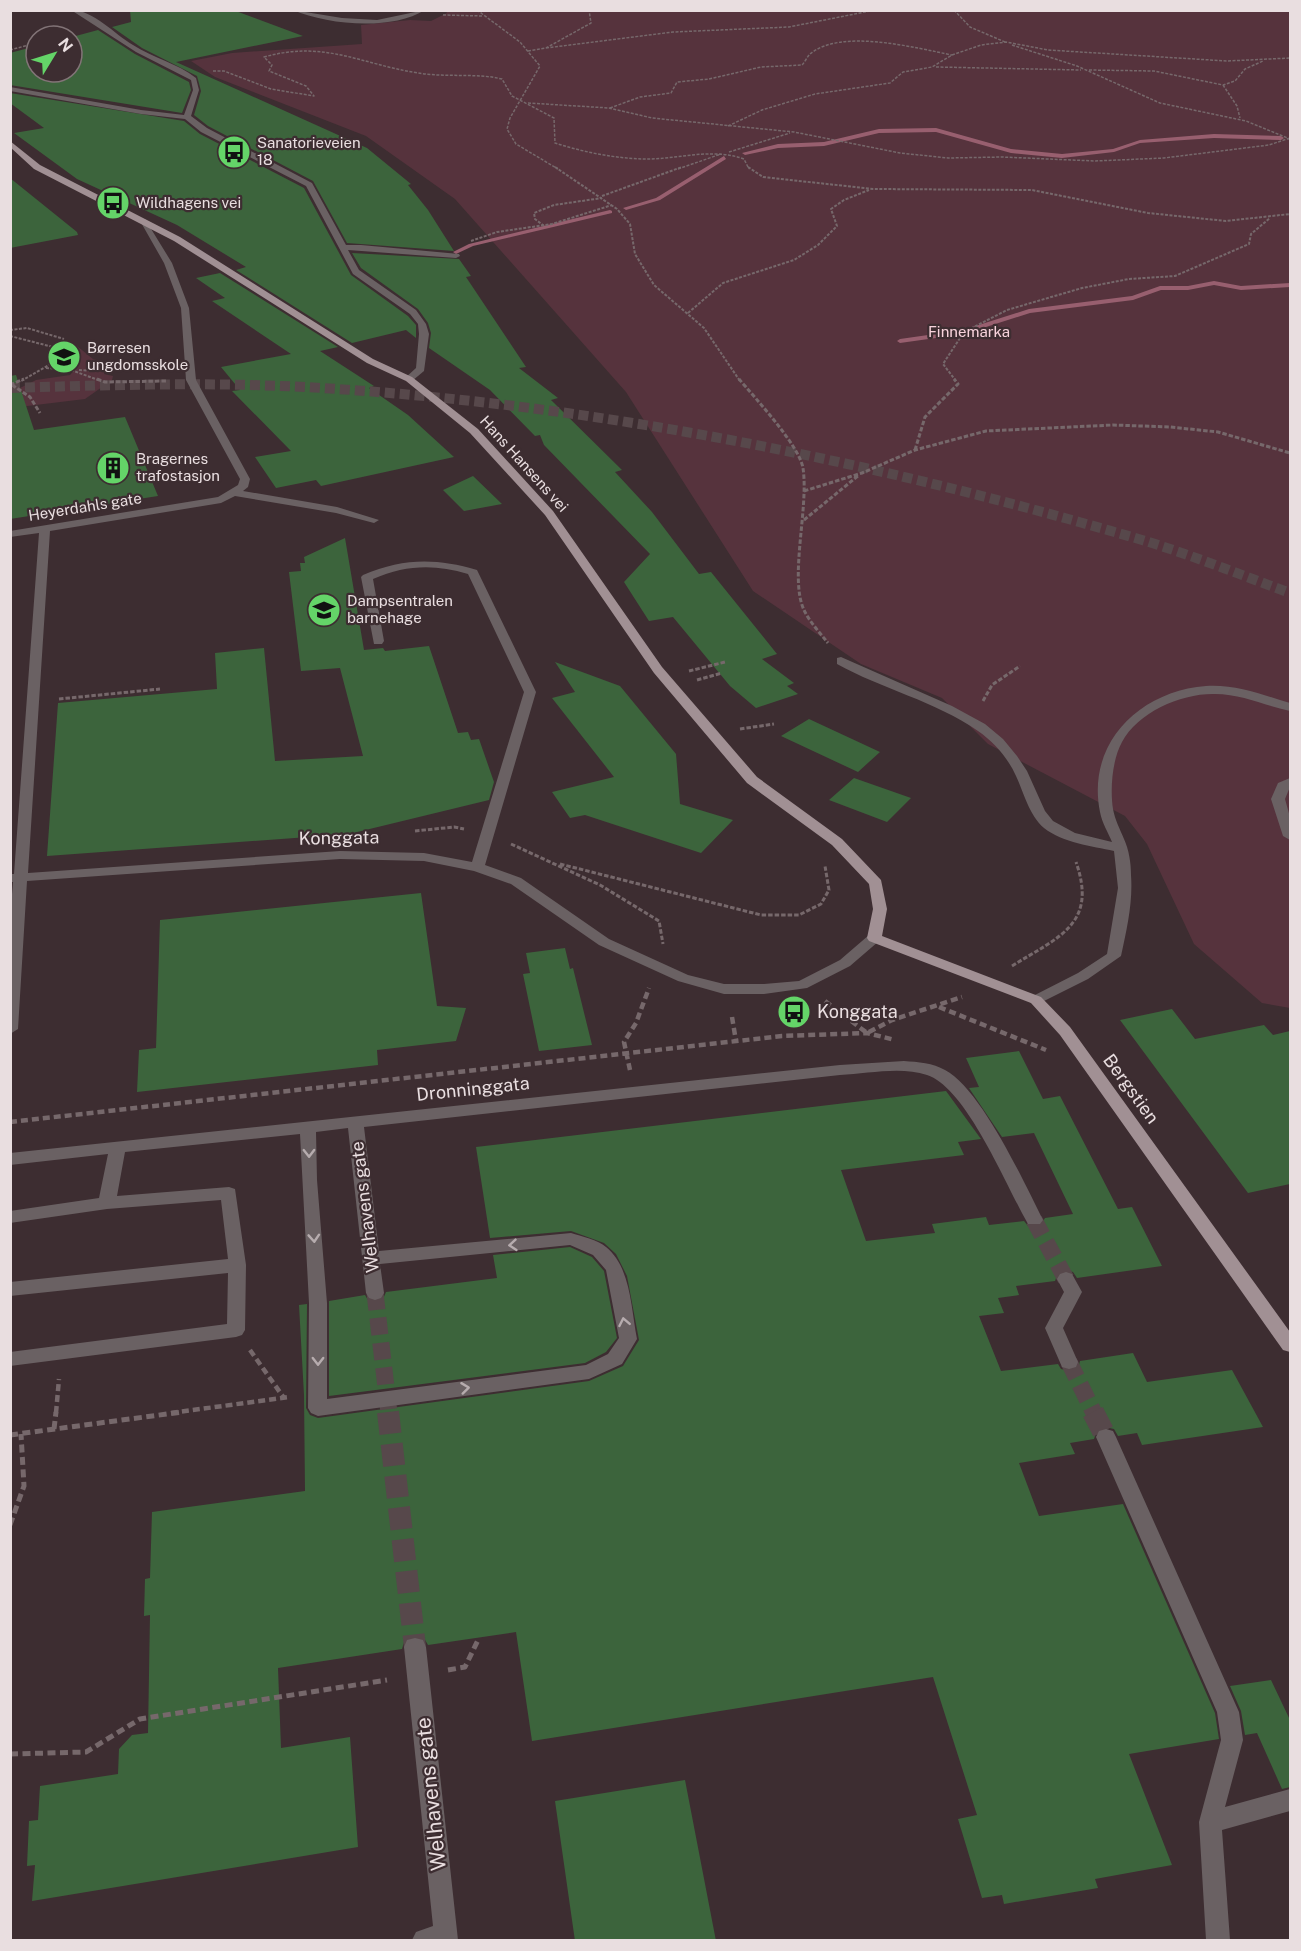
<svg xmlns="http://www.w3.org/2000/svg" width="1301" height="1951" viewBox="0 0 1301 1951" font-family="'Public Sans',sans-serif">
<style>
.green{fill:#56333d}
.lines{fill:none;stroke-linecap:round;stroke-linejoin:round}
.stream{fill:#985f6f;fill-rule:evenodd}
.building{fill:#3c643c}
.minor-tunnel-far1{stroke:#57484b;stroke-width:17;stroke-dasharray:17 8;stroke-linecap:butt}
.minor-tunnel{stroke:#57484b;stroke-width:22;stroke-dasharray:22 10;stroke-linecap:butt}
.major-tunnel{stroke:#57484b;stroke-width:10;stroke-dasharray:10 5;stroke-linecap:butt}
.path-far4{stroke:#76686b;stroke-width:1.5;stroke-dasharray:3 1.5;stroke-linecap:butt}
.path-far3{stroke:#76686b;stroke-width:2;stroke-dasharray:3 1.5;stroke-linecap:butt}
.path-far2{stroke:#76686b;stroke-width:3;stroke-dasharray:4.5 2;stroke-linecap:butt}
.path-far1{stroke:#76686b;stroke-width:4.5;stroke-dasharray:7 4;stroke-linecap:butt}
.path{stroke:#76686b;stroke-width:5;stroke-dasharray:8 4.5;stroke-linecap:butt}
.minor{fill:#6a6163;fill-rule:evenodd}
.major{fill:#a19094;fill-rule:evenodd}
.oneway{stroke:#b6acae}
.labels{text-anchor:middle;stroke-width:4.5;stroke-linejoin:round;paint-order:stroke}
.far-poi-label{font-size:15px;fill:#e9dee0;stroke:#3d2d31;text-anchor:start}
.far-park-label{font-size:15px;fill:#f7d2db;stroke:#3d2d31}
.far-street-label{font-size:15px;fill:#e9dee0;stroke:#3d2d31}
.street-label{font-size:18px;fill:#e9dee0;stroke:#3d2d31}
.poi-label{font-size:18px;fill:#e9dee0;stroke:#3d2d31;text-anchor:start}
.near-street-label{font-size:21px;fill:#e9dee0;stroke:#3d2d31}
</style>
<rect width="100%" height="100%" fill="#3d2d31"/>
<path class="green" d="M445,10L1290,11V1008L1262,1003L1194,944L1147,844L1125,816L988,744L942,698L861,664L753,591L626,392L455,199L366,136L215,77L191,61L232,53L362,44L361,25L410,20L431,21L447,13Z
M77,346L93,359L111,364L104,374L113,376L112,380L85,399L11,408L10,393L36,380L70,375L77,367L63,348Z"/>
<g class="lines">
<path class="stream" d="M936,128L1011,149L1062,154L1113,149L1140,140L1214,134L1281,136L1284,138L1281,140L1214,138L1140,143L1114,152L1062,158L1011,153L936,132L879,133L824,146L778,148L745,155L742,153L778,144L824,142L879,129Z
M724,156L726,159L660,200L626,210L623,208L656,198Z
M610,210L612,211V213L473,246L456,254L453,252L469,244Z
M1214,281L1241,286L1290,283V287L1241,290L1214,285L1188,290H1161L1133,300L1030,313L964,334L900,343L897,341L900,339L963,330L1029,309L1132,296L1160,286H1188Z"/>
</g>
<path class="building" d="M130,10H233L303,36L176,62L367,148L411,184L408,185L428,210L454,251L347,243L313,181L208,126L194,115L201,91L197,76L142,48L112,27L131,22Z
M98,30L135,54L189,82L191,90L182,113L10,85V53L36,46V72H72V37Z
M10,93L184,121L200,134L304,188L351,275L408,316L416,325V338L406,330L352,343L236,270L246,267L177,225L77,179L14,133L44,128L10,103Z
M10,178L77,232L78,235L10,248Z
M352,253L459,259L471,276L466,277L526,367L519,368L558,398L551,400L622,470L615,472L652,512L699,574L711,572L777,654L762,659L794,683L787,686L798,694L756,708L730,686L673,617L649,621L624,582L650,554L544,445L540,435L535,436L490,390L429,348L431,333L428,323L418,309L361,268Z
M220,273L338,347L320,351L374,386L369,388L408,415L454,457L321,486L316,480L276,488L255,457L291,451L232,391L240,390L221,367L291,354L212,301L225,298L196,278Z
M16,375L34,430L125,417L158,496L10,519V376Z
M473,476L502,504L464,511L443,490Z
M345,538L364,650L383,648L385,651L429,646L458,733L468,732L471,740L479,739L494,782L489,800L349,834L47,856L58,703L217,689L215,653L264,648L275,761L363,756L340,668L301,671L289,572L301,571L300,563H305L304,557Z
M555,662L620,686L676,754L680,804L733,820L701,853L585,815L570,818L552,792L614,777L552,698L575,692Z
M809,719L880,752L858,772L781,736Z
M854,778L911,798L887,822L829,800Z
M421,893L437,1006L466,1008L456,1041L377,1050L378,1065L137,1092L139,1050L156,1048L160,920Z
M565,948L570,969L573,968L592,1045L539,1051L523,974L530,973L526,953Z
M1172,1009L1195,1039L1264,1025L1273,1035L1290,1031V1184L1248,1193L1120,1020Z
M1019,1051L1043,1099L1060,1096L1118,1209L1132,1207L1162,1266L1077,1278L1073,1272L1065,1270L1058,1273L1055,1281L1016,1286L1019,1295L998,1298L1004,1313L979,1316L1001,1371L1058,1364L1061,1369L1070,1371L1078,1368L1080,1361L1133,1353L1147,1382L1232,1370L1263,1427L1142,1445L1137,1433L1118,1436L1114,1429L1105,1427L1097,1430L1094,1439L1070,1443L1075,1454L1019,1463L1039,1516L1123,1504L1215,1713L1219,1739L1129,1754L1172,1865L1095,1879L1098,1888L1004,1904L1002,1895L982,1898L958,1819L977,1815L933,1677L532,1741L516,1632L428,1645L424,1638L414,1636L405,1639L402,1649L278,1668L281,1748L350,1737L358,1847L32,1901L35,1865L27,1866L29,1821L38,1820L40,1786L118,1774L119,1749L132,1735L148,1733L150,1615L144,1616L145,1579L150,1578L152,1512L305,1491L304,1395L299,1305L307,1304L306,1408L310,1415L318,1418L589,1381L623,1366L639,1340L627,1276L616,1254L604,1243L571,1231L490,1238L476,1147L946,1091L981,1139L958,1142L964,1155L841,1170L866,1241L935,1233L932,1224L986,1217L989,1225L1024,1221L1028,1226H1040L1045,1218L1073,1214L1034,1133L1002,1137L969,1088L979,1087L966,1058Z
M570,1247L592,1257L604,1271L617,1338L606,1352L585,1363L329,1396V1301L365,1295L368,1300L376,1302L383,1299L386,1292L497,1278L493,1255Z
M1271,1680L1290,1720V1787L1282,1789L1257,1733L1245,1735L1241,1711L1230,1686Z
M685,1780L716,1941H575L555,1801Z"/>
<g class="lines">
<path class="minor-tunnel-far1" d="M1034,1220L1066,1279
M375,1293L389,1413
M1069,1362L1094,1413"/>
<path class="minor-tunnel" d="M388,1412L415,1647
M1093,1412L1106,1437"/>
<path class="major-tunnel" d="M10,388C108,385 207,382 305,387C589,403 869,460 1142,540C1192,555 1241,575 1290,593"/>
<path class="path-far4" d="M477,10L520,42L540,66L510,118L507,129L516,144L558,169
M954,10L970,27L1005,42
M443,15L483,16
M1012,45L1077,66L1160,103L1246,121L1290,139
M546,48L673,32L789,27L875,10
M10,50L36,43
M528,51L546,48L591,23L589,10
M936,67L1081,70
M1089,70L1154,71L1223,85L1235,81L1245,69L1263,61
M213,71H224L271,89L314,96L306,86L269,71L272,65L264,57C325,40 360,64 418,73C442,77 467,74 492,77L502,79L512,96L554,118L555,143C583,152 613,158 642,159C676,160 711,147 744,159L749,169
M1223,85L1237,106L1240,118
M528,103L609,108L652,118L794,132L900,153L948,158L1002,157L1095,161L1164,158L1269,145L1290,138
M610,108L640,97L671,93L677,82L709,79L761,67L802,65C805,62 807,57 810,54C841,28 916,48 952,55
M728,126L762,110L815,94L890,83L903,72L932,67L952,55L981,45L1006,42L1048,50L1227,61L1290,58
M729,152L790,133
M678,169L721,154"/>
<path class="path-far3" d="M555,167L617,209L630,224L635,254L654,285L704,328L740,381
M748,167L763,177L873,189L1032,190L1148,213L1226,221L1290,214
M602,196L682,167
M544,226L535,219L534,213L554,205L602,198
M471,241L497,232L552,224L612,205
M688,313L723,283L794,260L818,245L837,226L831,209L844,200L869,190
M10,330L27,328L64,339
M10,336L53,347L63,357L21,381
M46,368L72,370
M71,370L101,381
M79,370L97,371
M956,381L943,364L964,332L1007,310L1082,288L1129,279L1175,276L1249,244L1251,234L1270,218"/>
<path class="path-far2" d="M97,379L105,382L166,381
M739,379C755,398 799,445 803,468C809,508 789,578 804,610C809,621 820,633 828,643
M10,385L24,379
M12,385L30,397L40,413
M915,450L925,417L958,384L954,379
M804,491L862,473L915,450L986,431L1113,425L1170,427L1218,432L1290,453
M804,520L859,475
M689,671L725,662
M697,680L722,673
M59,699L160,689
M983,701L992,685L1020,666
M740,729L774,724
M415,831L454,827L464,829
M511,844L600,885L659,921L663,944
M560,864L761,915H799L821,904L829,890L825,866
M1012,966C1058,937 1098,925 1076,862"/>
<path class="path-far1" d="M825,1001L867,1033L892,1020L962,997
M939,1007L1046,1050
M732,1017L736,1041
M630,1070L624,1042L636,1023L649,988
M10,1122L782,1036L867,1033L895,1040
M250,1350L284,1398
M56,1413L59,1379
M171,1413L289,1397"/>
<path class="path" d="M54,1429L56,1412
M10,1435L182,1412
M10,1525L24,1486L21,1434
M448,1670L465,1667L479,1638
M10,1754L86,1752L140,1719L387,1680"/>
<path class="minor" d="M71,10C94,10 114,34 133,45C153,58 177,63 196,78L199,90L191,116L207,128L312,183L346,245H361L459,254L460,256L456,258L348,250L359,270L416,310L426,324L429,334L424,371L412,381L404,379L416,368L419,334L418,324L410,314L353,274L306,186L201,132L185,119L141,114L10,91V87L141,110L184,115L193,90L191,80L136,52Z
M293,10L342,18L377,20L425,10C391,31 328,25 293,10Z
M139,219H145L172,263L189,308L196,380L250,479L248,487L243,491L337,507L379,520L374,523L336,513L235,496L221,503L50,531L28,873L340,851L424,853L472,862L524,692L468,574C434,564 406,565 373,579L384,641L382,644H374L361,577L363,575C403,558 436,558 477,570L536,692L485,865L521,878L609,939L688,975L724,984H764L799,981L840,960L869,935H879L881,938L879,941L850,966L807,988L764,994H724L678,981L599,945L511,884L474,871L424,861L340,859L27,881L18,1029L10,1034V918L13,882H10V874H14L39,533L10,537V531L218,497L238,485L240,479L186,380L181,308L164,263Z
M841,657L952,706L985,724L1003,739L1017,756L1027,771L1045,811L1053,821L1075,833L1112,842C1108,832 1102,823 1100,812C1086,743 1140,691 1206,686C1235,684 1263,695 1290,703V711C1265,706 1242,694 1215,694C1182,693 1138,712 1122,742C1112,760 1110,790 1113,809C1115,820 1120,829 1124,839C1129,850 1131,863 1131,875C1133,902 1127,929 1121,956L1088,979L1036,1005L1031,1003L1028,1000L1031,997L1078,973L1107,954L1118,888L1114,851C1092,846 1063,843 1044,828C1029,815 1024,793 1016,776C1008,758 994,742 978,731C935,701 882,689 837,664V658Z
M1290,778V787L1285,799L1290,817V840L1283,836L1271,799L1278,783Z
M904,1061C918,1062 933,1063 945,1070C981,1089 1024,1182 1043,1220L1040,1224H1028C1007,1188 967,1088 927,1075C900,1066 867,1074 840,1075L364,1127L379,1251L571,1233C581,1236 598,1240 606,1247C631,1267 631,1309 637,1339L622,1364L589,1379L318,1416L311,1413L308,1408L309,1303L300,1134L125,1152L117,1196L229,1187L235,1189L246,1265L245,1330L242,1335L236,1337L10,1366V1352L227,1324L228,1273L10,1296V1282L228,1259L221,1200L107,1209L10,1223V1211L99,1198L108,1154L10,1165V1153L840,1065ZM348,1128L366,1293L369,1298L375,1300L381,1298L384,1293L380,1264L570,1245L593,1255L606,1270L619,1338L608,1354L586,1365L327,1399V1303L317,1180L316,1132Z
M1066,1272L1072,1274L1082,1292L1063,1328L1078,1362L1076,1367L1069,1369L1062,1367L1045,1328L1064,1292L1057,1279L1060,1274Z
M1106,1429L1113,1431L1116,1437L1239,1712L1243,1740L1225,1807L1290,1789V1811L1222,1830L1230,1940H1206L1199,1822L1221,1740L1217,1712L1096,1437L1099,1431Z
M415,1638L423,1640L426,1647L458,1940H412L416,1932L433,1926L404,1647L407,1640Z"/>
<path class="major" d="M10,141L40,165L180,237L373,359L412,377L478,429L553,511L662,667L757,777L842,839L881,880L887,909L882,936L1041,997L1070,1027L1290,1332V1352L1283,1350L1060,1035L1031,1003L869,941L867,938L873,909L869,884L832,845L747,783L654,673L545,515L470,433L406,381L367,363L174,241L34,169L10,147Z"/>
</g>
<defs><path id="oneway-chevron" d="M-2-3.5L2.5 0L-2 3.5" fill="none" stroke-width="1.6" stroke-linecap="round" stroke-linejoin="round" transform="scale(1.5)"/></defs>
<g class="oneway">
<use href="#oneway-chevron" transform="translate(309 1153) rotate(89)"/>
<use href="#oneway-chevron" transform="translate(314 1238) rotate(86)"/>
<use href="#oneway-chevron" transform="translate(513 1245) rotate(175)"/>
<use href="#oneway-chevron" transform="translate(624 1322) rotate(-101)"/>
<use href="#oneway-chevron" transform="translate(318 1361) rotate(90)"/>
<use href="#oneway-chevron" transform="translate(465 1388) rotate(-7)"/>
</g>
<defs>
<g id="bus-disc" transform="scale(1.725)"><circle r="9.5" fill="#64d468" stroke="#3d2d31"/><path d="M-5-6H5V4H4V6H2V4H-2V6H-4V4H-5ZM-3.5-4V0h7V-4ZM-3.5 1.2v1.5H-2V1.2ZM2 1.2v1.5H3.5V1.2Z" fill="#111"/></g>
<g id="school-disc" transform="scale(1.725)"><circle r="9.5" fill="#64d468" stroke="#3d2d31"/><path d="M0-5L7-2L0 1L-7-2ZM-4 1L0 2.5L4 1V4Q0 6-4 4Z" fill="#111"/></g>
<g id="building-disc" transform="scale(1.725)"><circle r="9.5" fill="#64d468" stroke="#3d2d31"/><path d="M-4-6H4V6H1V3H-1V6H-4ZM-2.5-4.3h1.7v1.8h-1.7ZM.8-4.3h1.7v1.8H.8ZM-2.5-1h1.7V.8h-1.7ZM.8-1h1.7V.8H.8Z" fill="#111"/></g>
</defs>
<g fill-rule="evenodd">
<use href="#bus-disc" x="234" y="152"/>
<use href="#bus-disc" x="113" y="203"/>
<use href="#school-disc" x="64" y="357"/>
<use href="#building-disc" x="113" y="468"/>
<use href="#school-disc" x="324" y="610"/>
<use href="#bus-disc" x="794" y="1012"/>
</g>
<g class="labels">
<g class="far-poi-label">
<text x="257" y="148">Sanatorieveien<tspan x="257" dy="17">18</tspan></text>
<text x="136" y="208">Wildhagens vei</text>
<text x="87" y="353">Børresen<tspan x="87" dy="17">ungdomsskole</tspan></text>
<text x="136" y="464">Bragernes<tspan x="136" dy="17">trafostasjon</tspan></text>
<text x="347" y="606">Dampsentralen<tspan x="347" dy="17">barnehage</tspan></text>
</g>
<g class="far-park-label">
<text x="969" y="337">Finnemarka</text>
</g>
<g class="far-street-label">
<text transform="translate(524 464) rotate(48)" y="5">Hans Hansens vei</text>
<text transform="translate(85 507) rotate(-9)" y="5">Heyerdahls gate</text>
</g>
<g class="street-label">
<text transform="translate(339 838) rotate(-1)" y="6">Konggata</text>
<text transform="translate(473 1089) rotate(-6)" y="6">Dronninggata</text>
<text transform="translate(1131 1089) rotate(54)" y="6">Bergstien</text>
<text transform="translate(365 1207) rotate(-97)" y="6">Welhavens gate</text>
</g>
<g class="poi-label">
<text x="817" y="1018">Konggata</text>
</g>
<g class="near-street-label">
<text transform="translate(431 1794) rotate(-96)" y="7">Welhavens gate</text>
</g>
</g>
<rect width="1301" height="1951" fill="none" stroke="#e9dee0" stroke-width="24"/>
<g transform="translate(54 54) rotate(52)"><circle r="28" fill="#3d2d31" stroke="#827477" stroke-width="1.5"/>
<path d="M0-4.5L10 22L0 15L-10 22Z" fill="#64d468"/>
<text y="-9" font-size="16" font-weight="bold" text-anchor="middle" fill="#e9dee0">N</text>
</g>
</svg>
